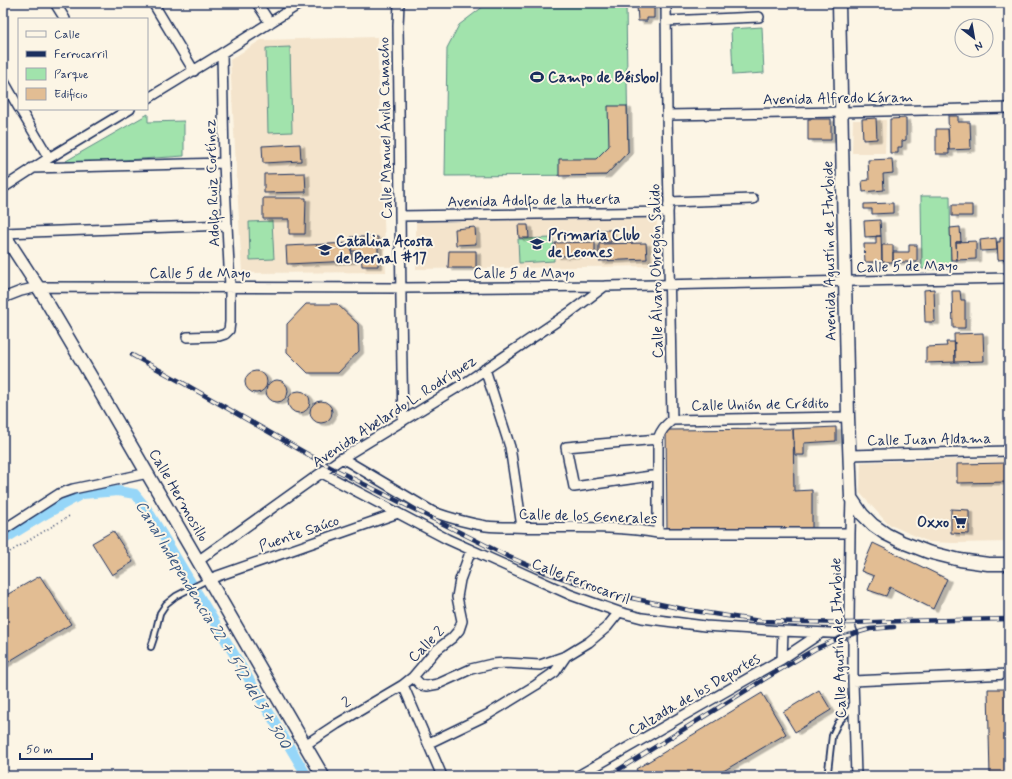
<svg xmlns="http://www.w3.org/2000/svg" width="1012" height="779" viewBox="0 0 1012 779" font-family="Mynerve,sans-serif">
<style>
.built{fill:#f4e4cc}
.green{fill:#a1e3ac;stroke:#5e8985}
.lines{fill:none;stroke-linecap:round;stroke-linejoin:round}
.canal{stroke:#96d6f8;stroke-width:10}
.building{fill:#e2bd93;stroke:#1b2f5e;filter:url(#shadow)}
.lane-casing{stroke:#1b2f5e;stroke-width:8}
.street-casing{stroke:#1b2f5e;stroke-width:12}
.secondary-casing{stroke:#1b2f5e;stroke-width:15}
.path{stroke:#1b2f5e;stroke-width:1.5;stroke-dasharray:1 3;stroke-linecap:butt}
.lane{stroke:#fcf5e5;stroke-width:4.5}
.street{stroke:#fcf5e5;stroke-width:9}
.secondary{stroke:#fcf5e5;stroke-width:12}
.rail-casing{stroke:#1b2f5e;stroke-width:4.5}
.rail{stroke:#fcf5e5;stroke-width:3;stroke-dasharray:9;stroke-linecap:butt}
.labels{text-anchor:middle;stroke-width:4;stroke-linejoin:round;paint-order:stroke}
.poi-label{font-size:15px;font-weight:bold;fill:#1b2f5e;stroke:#fcf5e5;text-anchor:start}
.street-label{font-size:15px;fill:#1b2f5e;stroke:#fcf5e5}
.water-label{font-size:16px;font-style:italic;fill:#3a5984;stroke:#fcf5e5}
</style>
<defs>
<filter id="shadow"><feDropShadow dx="4.5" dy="2.5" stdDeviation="0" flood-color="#0004"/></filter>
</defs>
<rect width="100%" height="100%" fill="#fcf5e5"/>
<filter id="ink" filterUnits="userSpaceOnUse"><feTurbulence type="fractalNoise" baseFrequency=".025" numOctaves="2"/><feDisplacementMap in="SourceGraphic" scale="8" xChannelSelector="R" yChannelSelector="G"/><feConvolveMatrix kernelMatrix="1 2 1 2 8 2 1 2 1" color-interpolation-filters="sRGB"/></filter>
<g filter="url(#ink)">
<path class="built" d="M377,37L386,272L242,273L230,60L261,40Z
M853,120H886L885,153H852Z
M657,218L658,266L416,269V222Z
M1009,458V542L955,543L929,542L888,524L860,493L861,462Z"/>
<path class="green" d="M490,3H626L628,152L606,175L445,176L447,48L459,25L484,6Z
M762,27L764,73L733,75L731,29Z
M290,47L292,132L268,133L266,48Z
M148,114V122L184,121V156L68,164L66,161Z
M921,196H950L951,269H922Z
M272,221L274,259L250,260L249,222Z
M553,238L554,261L519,263L518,239Z"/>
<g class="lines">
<path class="canal" d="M3,540L42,516L82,494L118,491L135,494L147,509L307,776"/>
</g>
<path class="building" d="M654,5V18H647V21H638L637,6Z
M608,106H627L628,152L606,175L559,176V159H596L609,146Z
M948,116H958V122H970L971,149L949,150Z
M876,118L877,139L863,140L862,119Z
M906,118V140L902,141V147H898V153H890V119Z
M808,119H831V140H808Z
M936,129H948L949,154H936Z
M300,144L301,161L263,163L262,146Z
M892,159L893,173L883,174L884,190L863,192L862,181L869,180L868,160Z
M305,173L306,192L264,193V174Z
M263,198H306L305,234H289V219H263Z
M893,203V213L872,214V209H864V204Z
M952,205H972V216H952Z
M880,220L881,236L865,237L864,221Z
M518,225H528L529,238H519Z
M475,227L476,244L456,245L455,229Z
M960,227L961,242H956L957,260H951L950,228Z
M599,230H611V242H599Z
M876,236H881L882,262H865L864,244H876Z
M351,237H378V266H362L361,251H351Z
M996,238L997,250L981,251L980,240Z
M1000,238H1009V259L998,260L997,242H1000Z
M976,241V259L957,260L956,242Z
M595,242V255L555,256V243Z
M351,243L352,261L287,264L286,246Z
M646,243L647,259L599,261V244Z
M882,245H893V262H882Z
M909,245H917V262H893V252H909Z
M449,251H476V268H448Z
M934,289L935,322H925L924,290Z
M952,291H960L961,300H965V328H953Z
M306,304H337L358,324L359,351L338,373H308L287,352V324Z
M983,333L984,361L955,362L954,334Z
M946,342H955V362L926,363V347L947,346Z
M245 382a11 11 0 1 1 22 0a11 11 0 1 1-22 0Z
M266 391a11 11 0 1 1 22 0a11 11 0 1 1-22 0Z
M288 402a11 11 0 1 1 22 0a11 11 0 1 1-22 0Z
M310 412a11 11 0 1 1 22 0a11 11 0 1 1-22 0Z
M836,427V441L804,443V455H795L793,429Z
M793,429L794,491L812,490V528L667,530L666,430Z
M1009,463V482L957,483V464Z
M951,509L969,510V534L951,533Z
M113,531L133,562L112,575L92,543Z
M873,543L947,579L933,609L890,587L886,596L868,590L874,576L861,571Z
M40,576L71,624L3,665V597Z
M988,689H1009V776H990Z
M819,690L831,710L795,732L783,712Z
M762,693L786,734L715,776H640L636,769Z"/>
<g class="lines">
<g class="lane-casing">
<path id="lane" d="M151,647L154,638L160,613L166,604L176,596L207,580
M827,776L828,771L832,736L838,723L853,706"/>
</g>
<g class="street-casing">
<path id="street" d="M55,3L65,19
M153,3L194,71
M257,3L270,23
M399,3L398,26C400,158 400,289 403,421
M666,3L667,115L669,202L668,212L672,420
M666,21L759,17
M3,80L19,108
M147,99L222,53L301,3
M20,109L49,158
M667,115L841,112L1009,108
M32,168L224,163
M3,188L49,158L130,109
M669,202L753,199
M400,216L668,212
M3,233L227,225
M3,298L21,291L38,287L400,288L605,286L1009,278
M187,337L219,336L225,334L229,330L230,322V287L224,163L222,53
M485,369L510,447L522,527
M672,420L848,417
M849,455L1009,451
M342,458L433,512C450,518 468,523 486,526C494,527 503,527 511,527C559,529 609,524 658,533H850
M322,473L447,539L571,595L619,612L642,618L705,626L783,631L853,634
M658,475L574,487L566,447L658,439
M851,498L850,533L849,623L853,634V681L856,776
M3,530L59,494L73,489L116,480L148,473
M658,533V439C661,430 665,426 672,420
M198,561L342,458L468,381L569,313L605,286
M209,579L398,513
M782,659L783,631
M413,677L421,685L427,686L438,684L471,669L492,664L506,663L540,665L566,656
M853,681L1009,674
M403,685L442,776
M429,743L487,715L536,685L555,672L566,656L589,642L607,627L619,612
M305,745L337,724L403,685L413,677L435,651L452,638L459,630L462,621L457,597L460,580L471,550
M578,776L782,659L821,633"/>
</g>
<g class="secondary-casing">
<path id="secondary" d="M839,3L848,417L851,498L862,514L873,525L886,534L902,542L928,552L960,560L988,564H1005L1009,563
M3,233L38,287L93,380L323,776"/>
</g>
<path class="path" d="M3,556L71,515
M272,775V776"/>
<use href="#lane" class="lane"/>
<use href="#street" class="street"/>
<use href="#secondary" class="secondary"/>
<g class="rail-casing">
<path id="rail" d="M132,355L183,383L330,467L507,556L544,572L608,593L688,610L760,621L849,623L903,621L1009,619
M610,775L771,675L815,649L842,637L870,629L894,627"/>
</g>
<use href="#rail" class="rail"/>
</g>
</g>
<defs>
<g id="stadium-bare" transform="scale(1.08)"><path d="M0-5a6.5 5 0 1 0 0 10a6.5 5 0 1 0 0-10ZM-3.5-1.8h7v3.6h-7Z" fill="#1b2f5e" stroke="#fcf5e5" stroke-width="2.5" paint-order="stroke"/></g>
<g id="school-bare" transform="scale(1.08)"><path d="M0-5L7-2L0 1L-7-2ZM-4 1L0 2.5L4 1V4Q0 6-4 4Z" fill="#1b2f5e" stroke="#fcf5e5" stroke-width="2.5" paint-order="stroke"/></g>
<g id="supermarket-bare" transform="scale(1.08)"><path d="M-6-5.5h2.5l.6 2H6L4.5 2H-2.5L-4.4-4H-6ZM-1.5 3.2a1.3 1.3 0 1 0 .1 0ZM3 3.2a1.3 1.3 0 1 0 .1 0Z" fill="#1b2f5e" stroke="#fcf5e5" stroke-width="2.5" paint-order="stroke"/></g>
</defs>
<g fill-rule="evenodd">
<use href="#stadium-bare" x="537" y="77"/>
<use href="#school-bare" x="537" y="244"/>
<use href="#school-bare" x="325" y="250"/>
<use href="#supermarket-bare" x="960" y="522"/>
</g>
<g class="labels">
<g class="poi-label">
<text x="548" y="82">Campo de Béisbol</text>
<text x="548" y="240">Primaria Club<tspan x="548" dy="17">de Leones</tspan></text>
<text x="336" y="246">Catalina Acosta<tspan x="336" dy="17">de Bernal #17</tspan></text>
<text x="949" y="527" text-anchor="end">Oxxo</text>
</g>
<g class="street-label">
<text transform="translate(838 98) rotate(-1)" y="5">Avenida Alfredo Káram</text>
<text transform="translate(385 128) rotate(-91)" y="5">Calle Manuel Ávila Camacho</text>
<text transform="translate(212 183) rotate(-92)" y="5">Adolfo Ruiz Cortínez</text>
<text transform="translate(534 200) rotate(-1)" y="5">Avenida Adolfo de la Huerta</text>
<text transform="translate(829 251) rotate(-91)" y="5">Avenida Agustín de Iturbide</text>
<text transform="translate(907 266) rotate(-1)" y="5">Calle 5 de Mayo</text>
<text transform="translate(656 271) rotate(-91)" y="5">Calle Álvaro Obregón Salido</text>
<text x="200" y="278">Calle 5 de Mayo</text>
<text x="524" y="278">Calle 5 de Mayo</text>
<text transform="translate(760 404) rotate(-1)" y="5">Calle Unión de Crédito</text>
<text transform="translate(394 411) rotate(-33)" y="5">Avenida Abelardo L. Rodríguez</text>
<text transform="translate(929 439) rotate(-1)" y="5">Calle Juan Aldama</text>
<text transform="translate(179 495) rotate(60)" y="5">Calle Hermosillo</text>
<text transform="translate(588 516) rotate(2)" y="5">Calle de los Generales</text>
<text transform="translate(299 533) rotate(-19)" y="5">Puente Saúco</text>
<text transform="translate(581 581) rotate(21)" y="5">Calle Ferrocarril</text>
<text transform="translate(838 638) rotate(-92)" y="5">Calle Agustín de Iturbide</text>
<text transform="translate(426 644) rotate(-45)" y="5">Calle 2</text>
<text transform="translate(694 694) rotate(-30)" y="5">Calzada de los Deportes</text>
<text transform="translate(346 702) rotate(-31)" y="5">2</text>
</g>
<g class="water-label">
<text transform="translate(214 624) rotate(59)" y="6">Canal Independencia 22 + 512 del 3 + 300</text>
</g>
</g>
<rect width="1012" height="779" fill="none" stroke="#fcf5e5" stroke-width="16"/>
<rect x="8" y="8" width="996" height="763" fill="none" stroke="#1b2f5e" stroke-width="1.5" filter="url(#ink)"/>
<rect x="18" y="18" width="130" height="92" fill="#fcf5e5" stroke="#a2a6af"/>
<rect x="26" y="31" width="20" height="6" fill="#fcf5e5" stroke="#a2a6af"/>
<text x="54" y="38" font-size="12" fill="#1b2f5e">Calle</text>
<rect x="26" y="51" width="20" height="6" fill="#1b2f5e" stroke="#a2a6af"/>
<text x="54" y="58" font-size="12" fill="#1b2f5e">Ferrocarril</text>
<rect x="26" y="68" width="20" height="12" fill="#a1e3ac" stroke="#a2a6af"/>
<text x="54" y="78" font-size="12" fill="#1b2f5e">Parque</text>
<rect x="26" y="88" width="20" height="12" fill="#e2bd93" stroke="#a2a6af"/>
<text x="54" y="98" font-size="12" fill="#1b2f5e">Edificio</text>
<g transform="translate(974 38) rotate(149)"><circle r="19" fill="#fcf5e5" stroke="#a2a6af"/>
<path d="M0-3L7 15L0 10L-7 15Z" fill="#1b2f5e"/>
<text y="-6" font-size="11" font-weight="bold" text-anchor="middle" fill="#1b2f5e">N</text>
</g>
<path d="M20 753v6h72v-6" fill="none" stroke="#1b2f5e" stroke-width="2"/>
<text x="26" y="753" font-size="12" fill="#1b2f5e" stroke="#fcf5e5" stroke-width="3" paint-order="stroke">50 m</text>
</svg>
